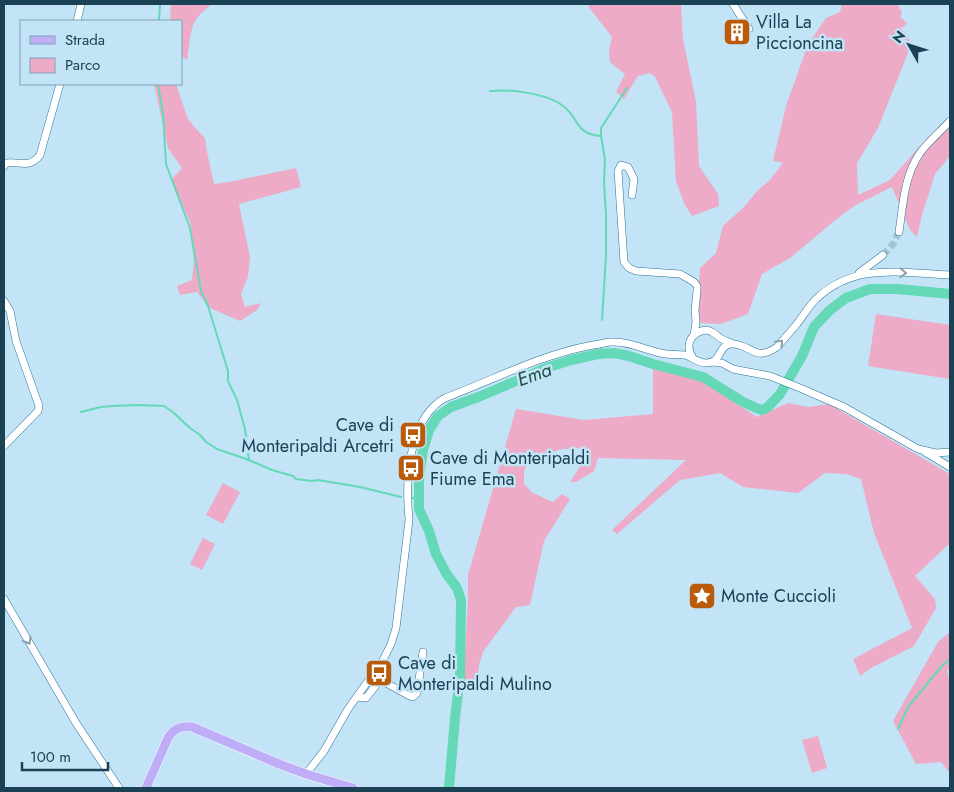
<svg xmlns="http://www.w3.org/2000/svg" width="954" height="792" viewBox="0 0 954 792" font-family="Jost,sans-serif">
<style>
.green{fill:#edabc7}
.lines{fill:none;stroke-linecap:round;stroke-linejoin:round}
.stream{stroke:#64d8b7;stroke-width:2}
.river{stroke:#64d8b7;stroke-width:10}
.minor-tunnel{stroke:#a0c3d6;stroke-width:7;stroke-dasharray:7 3.5;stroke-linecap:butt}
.minor-casing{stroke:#2a7293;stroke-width:8}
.major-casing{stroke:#fff;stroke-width:10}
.minor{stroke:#fff;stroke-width:7}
.major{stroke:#bfadf7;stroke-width:9}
.oneway{stroke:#8ca0aa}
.labels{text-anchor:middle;stroke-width:5;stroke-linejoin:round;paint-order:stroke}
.poi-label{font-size:18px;fill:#1a4154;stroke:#c2e4f6;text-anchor:start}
.water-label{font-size:19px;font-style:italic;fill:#1e5042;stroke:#c2e4f6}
</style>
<rect width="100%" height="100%" fill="#c2e4f6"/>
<path class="green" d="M171,4H211C206,10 199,14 195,21C190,29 189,49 187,60L181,56V21H170Z
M590,4H681L683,39L696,102L699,166L718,194L719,206L692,216L685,205L676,182L672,112L655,77L650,73L638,76L624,99L616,92L625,74L610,62L609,51L612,37L588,6Z
M842,4H898L902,13L900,17L907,23L904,27L900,28L909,37L910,48L878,128L857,163L858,195L890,180L927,138L950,117V156L935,174L922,215L917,237L910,230L892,187L854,206L833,222L790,258L762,274L748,314L721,324L698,323C692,307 700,286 700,268L716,253L723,226L743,208L758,190L770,180L783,163L773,161L786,106L808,44L826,18L840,12Z
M154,84H176L188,119L198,131L205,138L207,152L214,184L229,182L296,168L301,187L239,204L250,257L248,277L241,294L245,307L261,303L257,310L240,321L210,308L197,292L180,295L177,286L192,280L194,262L190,222L171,180L182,168L168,148Z
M876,314L950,325V379L868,366Z
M653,369L695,377L757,417L788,403L808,407L829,404L950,474V543L915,576L935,599L936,608L914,646L871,668L860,676L853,659L912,628L874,533L861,479L846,474L825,473L798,493L743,487L720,473L680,480L617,534L612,530L686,460L598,458L594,471L576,482H570L583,462L584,448L563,449L532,457L524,471V484L533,493L553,502L562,494L570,499L544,541L530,605L516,607L483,652L479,665L477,684L463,689L468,600V575L516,409L584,420L653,414Z
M223,483L240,492L223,524L206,515Z
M203,538L215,544L202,570L190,564Z
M950,632V668L947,671L950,681V771L949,772L941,762L916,764L893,721L938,642Z
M818,736L827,768L812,773L802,740Z"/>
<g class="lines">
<path class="stream" d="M159,21L160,4
M158,84L163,114L166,164L190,228L201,291L208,306L228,371V381L237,400L245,429L249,460
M490,91C509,89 547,93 563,106C580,118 574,134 601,136
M602,320L606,255V215L604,183L605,160L601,136V128L627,88
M601,354V348
M81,412L101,407L113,406L139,405L164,406L174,413L190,428L200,435L206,442L217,449L249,460L272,470L293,476L296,479L312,481L318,480L360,487L401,497
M412,498H419
M898,729L908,707L936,673L944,664L950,659"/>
<path class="river" d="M449,788L455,718L460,677L461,600L457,588L446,573L436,554L429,531L419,509V478L423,450L429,430L438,416L451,407L481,396L546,368L571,360L598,354L614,353L629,356L653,364L703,377L743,402L761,410L767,408L780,394L802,356L814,327L830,310L846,298L870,289H898L950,294"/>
<path class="minor-tunnel" d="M883,255L893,244L899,232"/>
<g class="minor-casing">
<path id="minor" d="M733,4L749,29
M77,21L81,4
M4,166L6,163C22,161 29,169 40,155L60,84
M632,195L634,179L628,167L621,165L618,171L624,262L629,268L636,271L680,274L694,282L697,286V291L695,310L696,322L694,335
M899,232C903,205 904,176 920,153C929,141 940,132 950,121
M859,273L883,255
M4,301L10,311L16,341L39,406L38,411L4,446
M693,358C689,352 687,346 691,339C695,332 705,328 712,332C716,334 718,337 722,339C725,341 730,342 733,344
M712,362L722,363L733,369L743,371L770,376L800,388L844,407L918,449L936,453L950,452
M925,452L950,467
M4,599L76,723L119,788
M373,676L408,695L413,697L417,693L423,652
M357,697L366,698L380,680
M306,774L324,751L348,709L383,660L391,644L396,628L409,520C409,515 408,510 408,504C406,470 412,416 445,398C493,380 538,356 588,346C595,345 603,343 611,342C631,341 646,351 666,354C672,355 678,354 685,355C692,357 698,363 706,363C722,363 718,345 731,344C751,343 754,363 777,347C784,339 791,331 797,324C803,316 809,306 816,299C855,262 901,273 950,275"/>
</g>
<g class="major-casing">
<path id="major" d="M146,788L168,738C174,728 181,726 192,727L279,764L306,774L353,788"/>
</g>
<use href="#minor" class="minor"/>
<use href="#major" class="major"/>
</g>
<defs><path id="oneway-chevron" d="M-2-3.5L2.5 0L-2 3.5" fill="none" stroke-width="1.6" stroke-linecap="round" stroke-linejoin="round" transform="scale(1.25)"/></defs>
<g class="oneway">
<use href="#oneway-chevron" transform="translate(903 273) rotate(3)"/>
<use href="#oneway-chevron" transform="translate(780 343) rotate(-46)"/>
<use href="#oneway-chevron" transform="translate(28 641) rotate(60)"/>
</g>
<defs>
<g id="building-square" transform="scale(1.4375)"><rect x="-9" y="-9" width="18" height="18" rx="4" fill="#b95b0b" stroke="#c2e4f6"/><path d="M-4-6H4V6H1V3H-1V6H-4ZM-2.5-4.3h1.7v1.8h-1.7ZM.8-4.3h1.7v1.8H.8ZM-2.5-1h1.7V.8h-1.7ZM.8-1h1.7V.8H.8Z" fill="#fff"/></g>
<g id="bus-square" transform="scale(1.4375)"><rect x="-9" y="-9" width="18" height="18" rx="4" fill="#b95b0b" stroke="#c2e4f6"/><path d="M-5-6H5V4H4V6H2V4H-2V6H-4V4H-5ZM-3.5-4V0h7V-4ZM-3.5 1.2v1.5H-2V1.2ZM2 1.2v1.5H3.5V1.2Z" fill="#fff"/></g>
<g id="sight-square" transform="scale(1.4375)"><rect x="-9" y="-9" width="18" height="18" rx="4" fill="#b95b0b" stroke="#c2e4f6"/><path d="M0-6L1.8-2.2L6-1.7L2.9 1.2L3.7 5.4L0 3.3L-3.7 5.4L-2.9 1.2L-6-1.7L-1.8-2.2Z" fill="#fff"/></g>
</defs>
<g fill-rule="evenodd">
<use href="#building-square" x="737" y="32"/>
<use href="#bus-square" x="413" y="435"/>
<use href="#bus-square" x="411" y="468"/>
<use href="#sight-square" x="702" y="596"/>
<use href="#bus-square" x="379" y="673"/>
</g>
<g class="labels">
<g class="poi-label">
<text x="756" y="28">Villa La<tspan x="756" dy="21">Piccioncina</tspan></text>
<text x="394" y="431" text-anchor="end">Cave di<tspan x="394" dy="21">Monteripaldi Arcetri</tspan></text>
<text x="430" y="464">Cave di Monteripaldi<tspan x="430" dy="21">Fiume Ema</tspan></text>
<text x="721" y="602">Monte Cuccioli</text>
<text x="398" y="669">Cave di<tspan x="398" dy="21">Monteripaldi Mulino</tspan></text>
</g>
<g class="water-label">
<text transform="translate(534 374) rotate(-20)" y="7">Ema</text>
</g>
</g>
<rect width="954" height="792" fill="none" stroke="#1a4154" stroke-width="10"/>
<rect x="20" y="20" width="162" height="65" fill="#c2e4f6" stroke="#7fa3b5"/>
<rect x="30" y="36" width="25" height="8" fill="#bfadf7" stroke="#7fa3b5"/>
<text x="65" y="45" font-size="15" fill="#1a4154">Strada</text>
<rect x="30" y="58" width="25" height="15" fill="#edabc7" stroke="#7fa3b5"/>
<text x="65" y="70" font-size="15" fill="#1a4154">Parco</text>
<g transform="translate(909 45) rotate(309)" stroke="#c2e4f6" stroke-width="4" paint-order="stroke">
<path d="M0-4L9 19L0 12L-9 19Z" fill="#1a4154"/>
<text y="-8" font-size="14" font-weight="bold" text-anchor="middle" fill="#1a4154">N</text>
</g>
<path d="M22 762v8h86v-8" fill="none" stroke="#1a4154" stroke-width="2.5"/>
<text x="30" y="762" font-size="15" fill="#1a4154" stroke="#c2e4f6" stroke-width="4" paint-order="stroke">100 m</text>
</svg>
